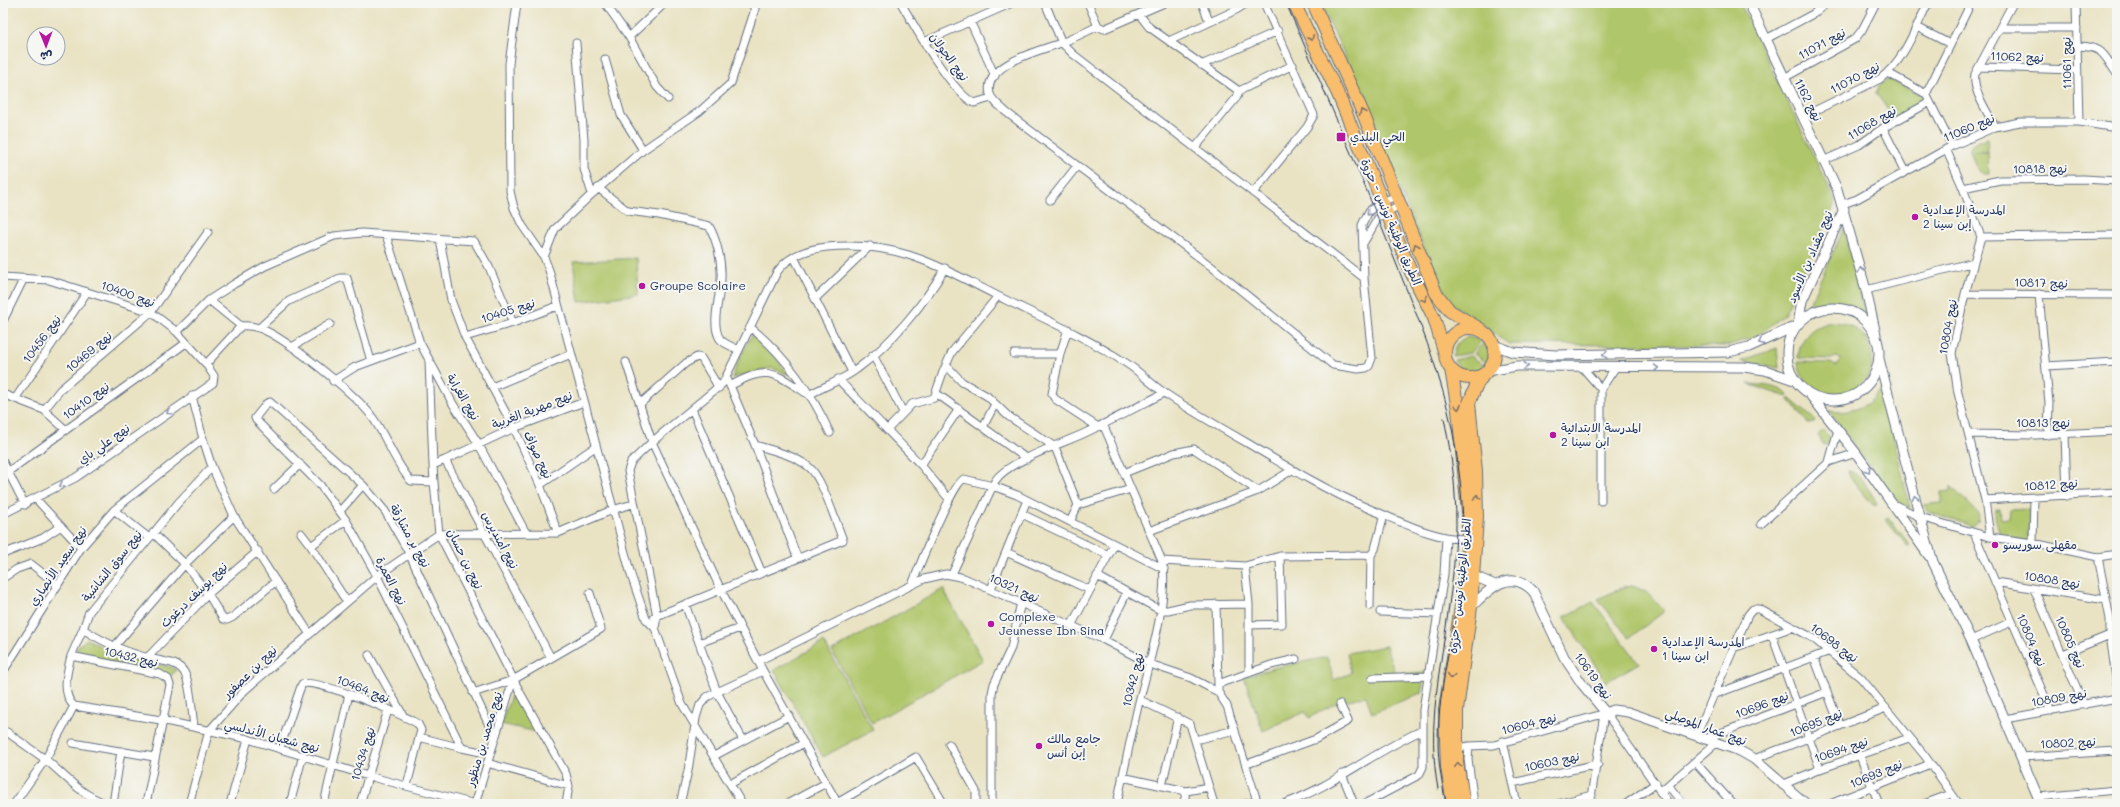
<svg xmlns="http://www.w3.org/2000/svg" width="2120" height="807" viewBox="0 0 2120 807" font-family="Mali,'Playpen Sans Arabic',sans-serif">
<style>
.green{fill:#b0c66a;stroke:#667a64}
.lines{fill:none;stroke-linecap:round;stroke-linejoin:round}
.minor-casing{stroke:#636e81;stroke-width:9}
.tertiary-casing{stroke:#636e81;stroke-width:11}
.trunk-casing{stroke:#636e81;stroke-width:14}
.minor{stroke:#fff;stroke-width:7}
.tertiary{stroke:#fff;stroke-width:9}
.trunk{stroke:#f9be6d;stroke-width:12}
.tram{stroke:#1b2f5e;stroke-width:1}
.oneway{stroke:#7f6f65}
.oneway2{stroke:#8d97ae}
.poi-dot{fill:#b5179e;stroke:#f6f6f2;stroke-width:1.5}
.labels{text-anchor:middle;stroke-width:4;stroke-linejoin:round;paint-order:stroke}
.street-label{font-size:12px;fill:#1b2f5e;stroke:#f6f6f2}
.poi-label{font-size:12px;fill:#1b2f5e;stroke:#f6f6f2;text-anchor:start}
</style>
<rect width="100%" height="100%" fill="#f6f6f2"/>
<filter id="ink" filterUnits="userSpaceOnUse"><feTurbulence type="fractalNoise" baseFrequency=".025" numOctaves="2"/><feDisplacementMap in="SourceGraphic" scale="8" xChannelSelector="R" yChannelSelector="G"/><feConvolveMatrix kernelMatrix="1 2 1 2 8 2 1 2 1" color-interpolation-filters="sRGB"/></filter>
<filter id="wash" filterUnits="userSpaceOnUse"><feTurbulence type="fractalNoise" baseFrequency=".012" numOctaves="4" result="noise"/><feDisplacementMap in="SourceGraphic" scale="16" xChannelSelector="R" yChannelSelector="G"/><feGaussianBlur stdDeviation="0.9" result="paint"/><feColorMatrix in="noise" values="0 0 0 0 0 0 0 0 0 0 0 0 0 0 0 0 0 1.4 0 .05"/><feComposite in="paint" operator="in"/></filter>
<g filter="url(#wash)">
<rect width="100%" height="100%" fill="#e9e3c3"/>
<path class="green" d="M1320,3H1740L1836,202L1784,315L1759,335L1727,346L1509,344L1445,299L1341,47Z
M1888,79L1924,96L1928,100L1895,119L1876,93L1880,84Z
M1987,138L1988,152H1974H1988L1989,174C1976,176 1973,159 1970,150L1971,146L1981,140L1983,142L1984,139Z
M1844,228L1866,319C1847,305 1828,302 1806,311Z
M636,258L638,294L579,302L573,262Z
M1834,322C1848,323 1860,329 1867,341C1894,391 1808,423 1798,362L1831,363L1836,366L1839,364L1840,359L1836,357L1831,359L1798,358C1800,337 1813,324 1834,322Z
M752,335L767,347L789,375L772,368L732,378L741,354Z
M1468,337L1482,340L1471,353L1453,356C1454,346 1458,340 1468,337Z
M1484,342L1489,353L1487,363L1474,354Z
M1777,348L1779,368L1741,361Z
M1471,356L1485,366C1474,376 1460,373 1454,360Z
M1748,384C1760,385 1780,385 1788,395L1787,397Z
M1882,387L1910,508L1900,505L1894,500L1829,411C1851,414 1871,407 1882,387Z
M1789,398L1815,420L1814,423L1809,424L1789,400Z
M1823,430L1830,437L1828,445H1824L1818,435Z
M1848,471C1860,472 1871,493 1877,503L1876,506L1872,504L1850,477Z
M1951,486L1978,513C1980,520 1978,523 1972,526L1930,513L1926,510L1924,505L1941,503V492L1951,491Z
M1996,509H2000L2001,519L2009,518L2010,510L2029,509V541L2000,536L1995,516Z
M1888,517L1909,544V548L1885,519Z
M1633,586L1646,592L1665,611L1629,638L1598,599L1624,587Z
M943,589L983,660L872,723L832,651Z
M1593,602L1639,663L1606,682L1564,617Z
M87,639L111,652L173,668L176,670L172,675L74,654L78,646Z
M824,642L873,730L823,757L774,670Z
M1386,646L1395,674L1425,672L1421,693L1372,713L1366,696L1336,703L1309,718L1305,712L1263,731L1244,677L1273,668L1327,657L1334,680L1351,673L1347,653Z
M513,690L537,732L501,724Z"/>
</g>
<g filter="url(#ink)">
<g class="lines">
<g class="minor-casing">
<path id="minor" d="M517,3L509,64L510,191L514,208L522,225L544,257L549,270L631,575L646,619L655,628
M605,3L629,37L657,87L668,99
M901,3C915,27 951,92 974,103L991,98
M1045,3L1062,43L1073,54L1364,278
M1088,3L1098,26L1104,29L1164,3
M1202,3L1209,21
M2076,3L2079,122
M1139,14L1149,27L1239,91L1237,97L1195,148
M970,21L995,76
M1098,26C1086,32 1074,38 1061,43C1042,50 982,64 990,94C992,101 1001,107 1006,112L1212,267L1333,365L1358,369L1366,368L1369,366L1372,358L1364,278L1362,225L1369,211L1383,201L1395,197
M1917,27L1950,44
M2001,28H2077
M629,37L665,3
M1766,39L1813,14L1827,3
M1169,41L1236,10L1247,3
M924,42L1012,3
M576,43L584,140V169L592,194
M2078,46C2104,47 2103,54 2117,74
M605,59L621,115L643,150
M1201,65L1278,31
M1980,67L2077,70
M1888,73L1926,94
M1784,78L1855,39L1862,30L1876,3
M1239,91L1293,65
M1930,102L1952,146
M1804,116L1880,79C1904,61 1915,29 1928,3
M1995,127C1988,112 1972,91 1975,74L2013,3
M1883,128L1905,172
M1946,149L1963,188L1981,237L1965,294L1952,353L1958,393L1985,500L1990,537
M1825,160L1859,145L1883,128L1930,102L1926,94L1971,3
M598,188L628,211L659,215L709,226C717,240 722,262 721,278C721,294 710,324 720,339C724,344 733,347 739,350
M1963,188L2000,180L2084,179L2117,181
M1253,193L1307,127L1314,115L1264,3
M1050,200L1077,166
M1843,204L1857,199L1952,146L1995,127L2020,122H2079L2117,128
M386,235L420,343L453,404L478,443L526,533
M1981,237L2117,235
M440,239L451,300L465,337L514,428L540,485L558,533
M1364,242L1378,218L1399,205
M544,257L555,229L592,194L643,150L700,111L731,83L755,9L751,3
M794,257L852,372
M3,277L49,280L151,312L177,332L206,364L214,376L213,383L75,478L3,514
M1866,290L1974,262
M1965,294L2117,295
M2039,294L2049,403L2048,435
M816,298L870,246
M209,300L241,326C247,325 252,326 259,328C285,337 357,395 373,418C387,438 395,463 411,481L434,482L439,534L522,696L566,774L569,786L566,804
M3,321L24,278
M750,327C784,354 812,393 830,433
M259,328L289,301L340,278H347L371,361
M1068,329L1060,354L1052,394L1055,399L1098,427
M177,332L209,300L234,284L265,266L334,236L362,233L474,241L489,267L513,323
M465,337L513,323L557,306
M292,347L330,324
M1014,354H1060
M873,355L903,412
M429,361L433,465L445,460L551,658
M626,362L652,442L721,590L763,671L838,804
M206,364L241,326
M946,365L962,382L987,396L1008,416L1055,447L1078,505L1070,522
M2046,366L2117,362
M1582,367L1601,389L1615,368
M726,376L755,445L797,557
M838,379L921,465L949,499
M333,381L355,367L420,343
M730,386C767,366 772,371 806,393
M492,387L571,354
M936,393L1027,459
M3,394L44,410L66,430
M809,395C824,386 843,380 857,369C890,345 925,303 945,268
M192,396L203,439L212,467L234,516L309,633
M15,399L87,292
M640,404L686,363L697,357L701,358L719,388
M692,409L762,573
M44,410L60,390L151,312L208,232
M1103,424L1162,561C1170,597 1148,666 1139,702C1131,736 1124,770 1117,804
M983,427L995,404
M887,430L912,404L934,398L943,372L952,352L998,296
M1838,430L1829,462L1856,453
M1969,434L2035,435L2117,431
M2065,434L2067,496
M445,460L514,428L584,402
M3,462L25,505
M433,465L434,482
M921,465L959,409
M9,471L186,343
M1124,473L1174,453L1194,449L1258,491
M540,485L595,447
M274,489L300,464
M36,499L81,548
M1985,500L2117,492
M1601,501V389
M1891,503L1920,517L1990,537L2033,543L2098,557L2117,554
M1078,505L1131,489
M114,510L149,538
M340,511L363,485
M1022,514L1108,555
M1761,524L1829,462
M1149,531L1258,491L1292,470
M153,533L185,564L208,594L223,619L227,620L233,617L276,581
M301,533L311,546L346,520
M1974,533L2051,711
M2033,543L2034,497
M311,546L347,602L377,576L439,534L558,533L612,510L633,504
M1006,552L1090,590
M3,554L43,538L61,526
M2098,557L2110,619V635L2117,685
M1162,561L1245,566L1280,556L1371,555L1375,549L1384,515
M1245,566L1249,604V673
M952,574L995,481C1007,461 1065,443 1087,432C1113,420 1139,406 1164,393
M1097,576L1160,610H1168L1190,605L1249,604
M3,578L17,569L31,564L58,585
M1995,582L2106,600
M912,585C918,569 953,482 964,479L993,486L1017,495L1164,569
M991,589L1027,500
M2034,589L2084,705
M685,604L717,692L743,740
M1216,604L1218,684
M1370,606L1371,555
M1380,612L1438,614
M654,617L843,540C836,523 822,477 809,467C794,455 772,450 755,445
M1249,625L1282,624L1280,556
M1071,626L1114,545
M1772,635L1820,769
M1104,640L1127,592
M1971,640L2011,622
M699,643L740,628
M114,647L185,564L234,516
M1733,648L1793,627
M2063,654L2110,635
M369,655L404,717
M71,656L83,629
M1814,657L1840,726
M147,658L208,594L258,551
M758,661L924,579L946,574L964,578L1104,640L1150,664L1191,678L1218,692L1227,706L1258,804
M3,672L81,548L114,510L203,439
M1372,678L1429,676
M1218,692V684L1271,665L1296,659
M473,693L513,680L601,629L590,593
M1713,695L1830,651
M1140,700L1190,724L1214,804
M2005,719L2117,698
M194,727C192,713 191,684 184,672C179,663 166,662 157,660C129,654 106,644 83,629L89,612L178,503L212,467
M7,732C19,741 32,750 45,759C68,778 78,793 107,804
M1696,736L1748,615L1753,609H1759L1813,638L1861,678L1925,756L1959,804
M419,737L462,748
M1705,739L1827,692
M1195,740L1235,730
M1503,741L1517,804
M73,743L154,757
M949,744L976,791V804
M1469,746L1468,759L1474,804
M280,748L300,689L302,684C316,678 403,714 418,724L421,730L407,786
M1457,748L1469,746L1494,745L1606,713L1669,804
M490,754L462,748L377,576L346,520L320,485L256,420L255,418L267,403L270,402L363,485L385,511L409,553L495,738
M714,756L789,716
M1860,756L1879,804
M2021,757L2117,751
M1754,759L1886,708
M1695,762L1733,804
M487,763L569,786
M1247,764L1316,739L1348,721L1340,704
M1342,774L1354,804
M1122,777L1186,791L1209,787
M1512,783L1598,764
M730,784L804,743
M1668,785L1683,804
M1782,785L1820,769L1909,738
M1162,786L1178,717
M1660,792L1716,743
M2038,797L2117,790
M837,803L916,757L944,804
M14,804L45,760L74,706
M113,804L121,751
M146,804L170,685L168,679L160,674L71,656C67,672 61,694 74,706L161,720L248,739L368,776L475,804L513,680
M189,804L209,731L245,690L347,602
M230,804L248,739
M290,804L303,755
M324,804L349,694
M360,804L388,710
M680,804L688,771L696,718L700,705L707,697L717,692L763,671
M742,804L682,704L655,628L657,616L628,471L631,462L652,442L723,383L777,272C788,256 808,249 827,247C901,240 943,269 1006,300C1047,320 1087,338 1126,363C1140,372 1152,385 1166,394C1193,412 1221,428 1249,444C1289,468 1329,492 1372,510C1402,522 1435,540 1468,539
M787,804L826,783
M992,804V693L994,684L1011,648L1021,602
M1184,804L1186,791
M1245,804L1257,801
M1284,804C1333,786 1375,751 1423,730
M1364,804L1419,775L1423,767V710L1444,574L1446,538
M1557,804L1592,795
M1590,804L1604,714
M1626,804L1656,783
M1830,804L1930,764
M1924,804L1951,794"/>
</g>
<g class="tertiary-casing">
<path id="tertiary" d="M1749,3L1837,189L1866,290L1876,335
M1787 354a46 46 0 1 1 92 0a46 46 0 1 1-92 0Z
M1798,324L1802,301L1844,209
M1494,345L1513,352L1556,355L1728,352L1749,347L1796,326
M1879,359L1920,517L1933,562L1971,640L2041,804
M1487,371L1517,366L1744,367L1765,370L1794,380
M1811,396L1856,453L1929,556
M1474,576L1495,585
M1471,607C1489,590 1509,567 1533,591L1564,657L1582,684L1606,713L1613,710L1628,712L1740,751L1754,759L1806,804"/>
</g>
<g class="trunk-casing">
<path id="trunk" d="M1294,3L1338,94L1411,272L1434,318L1445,354
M1313,3L1362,111L1436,293L1450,311L1480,329
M1445 353a25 25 0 1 1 50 0a25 25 0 1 1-50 0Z
M1451,369L1458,410L1468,512V539L1461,606L1445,710L1447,767L1453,804
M1464,804L1457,762V710L1471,607L1477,517L1476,471L1469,403L1476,386L1484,374"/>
</g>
<use href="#minor" class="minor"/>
<use href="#tertiary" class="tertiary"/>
<use href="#trunk" class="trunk"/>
<path class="tram" d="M1286,3C1323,88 1360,172 1394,258C1409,296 1425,334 1437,372C1453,421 1461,470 1463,521C1468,594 1438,668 1438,742C1438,763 1442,783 1446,804
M1438,789C1426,725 1441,669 1449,605C1454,570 1458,532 1455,496C1454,470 1449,444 1444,418"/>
</g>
<defs><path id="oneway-chevron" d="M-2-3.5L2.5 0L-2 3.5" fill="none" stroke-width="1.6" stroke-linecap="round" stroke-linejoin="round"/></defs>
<g class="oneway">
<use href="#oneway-chevron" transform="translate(1311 38) rotate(64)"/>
<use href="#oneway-chevron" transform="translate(1362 112) rotate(-113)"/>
<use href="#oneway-chevron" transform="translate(1416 246) rotate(-112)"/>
<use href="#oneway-chevron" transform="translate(1424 299) rotate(62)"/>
<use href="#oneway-chevron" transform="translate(1458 407) rotate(83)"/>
<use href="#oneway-chevron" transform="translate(1477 497) rotate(-91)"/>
<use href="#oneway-chevron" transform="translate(1451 676) rotate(98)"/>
<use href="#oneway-chevron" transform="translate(1458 765) rotate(-97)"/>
</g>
<g class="oneway2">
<use href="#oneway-chevron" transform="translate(1369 213) rotate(132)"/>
<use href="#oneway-chevron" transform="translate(1861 270) rotate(-105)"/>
<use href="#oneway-chevron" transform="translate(1761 342) rotate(155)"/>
<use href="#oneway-chevron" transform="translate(1605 355) rotate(179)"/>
<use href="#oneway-chevron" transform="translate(1526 366) rotate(1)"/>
<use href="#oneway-chevron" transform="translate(1656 368) rotate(-1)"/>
<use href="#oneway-chevron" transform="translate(169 412) rotate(145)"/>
<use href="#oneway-chevron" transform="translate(1868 470) rotate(56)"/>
<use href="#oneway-chevron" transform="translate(62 485) rotate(152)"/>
<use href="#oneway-chevron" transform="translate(1915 498) rotate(-104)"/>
</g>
</g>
<g class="poi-dot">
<rect x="1336" y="132" width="10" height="10" rx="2"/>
<circle cx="1915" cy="217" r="4"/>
<circle cx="642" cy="286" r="4"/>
<circle cx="1553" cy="435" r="4"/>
<circle cx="1995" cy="545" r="4"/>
<circle cx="991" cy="624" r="4"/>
<circle cx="1654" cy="649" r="4"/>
<circle cx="1039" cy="746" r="4"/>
</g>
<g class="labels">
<g class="street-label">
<text transform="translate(1822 44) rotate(-29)" y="4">نهج 11071</text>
<text transform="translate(949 57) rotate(54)" y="4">نهج الجولان</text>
<text transform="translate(2017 57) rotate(2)" y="4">نهج 11062</text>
<text transform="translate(2067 63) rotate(-91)" y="4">نهج 11061</text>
<text transform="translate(1855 78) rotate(-28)" y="4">نهج 11070</text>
<text transform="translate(1808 100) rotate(63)" y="4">نهج 1162</text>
<text transform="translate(1872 123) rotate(-31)" y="4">نهج 11068</text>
<text transform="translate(1969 128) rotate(-23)" y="4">نهج 11060</text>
<text transform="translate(2040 169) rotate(-1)" y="4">نهج 10818</text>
<text transform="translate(1391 222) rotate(67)" y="4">الطريق الوطنية تونس - حزوة</text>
<text transform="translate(1810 257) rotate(-67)" y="4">نهج مقداد بن الأسود</text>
<text transform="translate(2041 283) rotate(1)" y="4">نهج 10817</text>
<text transform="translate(128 294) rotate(19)" y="4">نهج 10400</text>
<text transform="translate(508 311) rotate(-18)" y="4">نهج 10405</text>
<text transform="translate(1948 327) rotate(-80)" y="4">نهج 10804</text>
<text transform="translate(42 339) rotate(-54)" y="4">نهج 10456</text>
<text transform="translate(89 352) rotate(-40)" y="4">نهج 10469</text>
<text transform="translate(463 397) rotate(59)" y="4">نهج الغرابة</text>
<text transform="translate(86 401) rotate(-36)" y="4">نهج 10410</text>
<text transform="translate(532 410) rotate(-21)" y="4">نهج مهرية الغربية</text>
<text x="2043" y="427">نهج 10813</text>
<text transform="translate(104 444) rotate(-35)" y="4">نهج علي باي</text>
<text transform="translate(538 455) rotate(65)" y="4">نهج صواف</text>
<text transform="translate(2051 485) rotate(-4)" y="4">نهج 10812</text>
<text transform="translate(410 536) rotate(61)" y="4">نهج بر مشارقة</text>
<text transform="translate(500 540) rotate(62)" y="4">نهج أمنديرس</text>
<text transform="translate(465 559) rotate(64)" y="4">نهج بن حسان</text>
<text transform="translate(58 566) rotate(-56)" y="4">نهج سعيد الأنصاري</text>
<text transform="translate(112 566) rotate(-51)" y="4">نهج سوق الشاشية</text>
<text transform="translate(2052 580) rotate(9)" y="4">نهج 10808</text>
<text transform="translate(391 581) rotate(63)" y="4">نهج العمرة</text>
<text transform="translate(1460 586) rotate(-84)" y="4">الطريق الوطنية تونس - حزوة</text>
<text transform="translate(1014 588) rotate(24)" y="4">نهج 10321</text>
<text transform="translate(194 595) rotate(-44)" y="4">نهج يوسف درغوث</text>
<text transform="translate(2031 640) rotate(67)" y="4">نهج 10804</text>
<text transform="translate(2070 642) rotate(66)" y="4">نهج 10805</text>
<text transform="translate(1834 643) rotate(37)" y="4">نهج 10698</text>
<text transform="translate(131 657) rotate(13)" y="4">نهج 10432</text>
<text transform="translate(250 672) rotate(-44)" y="4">نهج بن عصفور</text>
<text transform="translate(1593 676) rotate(54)" y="4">نهج 10619</text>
<text transform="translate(1133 680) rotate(-76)" y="4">نهج 10342</text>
<text transform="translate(363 689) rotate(21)" y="4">نهج 10464</text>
<text transform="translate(2059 698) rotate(-10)" y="4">نهج 10809</text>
<text transform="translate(1762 705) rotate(-21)" y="4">نهج 10696</text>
<text transform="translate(1816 723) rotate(-22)" y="4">نهج 10695</text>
<text transform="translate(1529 724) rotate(-14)" y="4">نهج 10604</text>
<text transform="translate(1706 727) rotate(20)" y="4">نهج عمار الموصلي</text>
<text transform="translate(272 736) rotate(15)" y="4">نهج شعبان الأندلسي</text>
<text transform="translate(484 739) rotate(-73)" y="4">نهج محمد بن منظور</text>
<text transform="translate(2068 743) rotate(-3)" y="4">نهج 10802</text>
<text transform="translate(1841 750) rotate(-19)" y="4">نهج 10694</text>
<text transform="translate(363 754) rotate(-73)" y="4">نهج 10434</text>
<text transform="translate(1552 762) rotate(-12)" y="4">نهج 10603</text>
<text transform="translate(1876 774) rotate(-23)" y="4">نهج 10693</text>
</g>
<g class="poi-label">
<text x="1350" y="141">الحي البلدي</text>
<text x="1923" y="214">المدرسة الإعدادية<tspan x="1923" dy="14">إبن سينا 2</tspan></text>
<text x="650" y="290">Groupe Scolaire</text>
<text x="1561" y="432">المدرسة الابتدائية<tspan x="1561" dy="14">ابن سينا 2</tspan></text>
<text x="2003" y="549">مقهلى سوريسو</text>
<text x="999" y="621">Complexe<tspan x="999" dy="14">Jeunesse Ibn Sina</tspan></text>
<text x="1662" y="646">المدرسة الإعدادية<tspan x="1662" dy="14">ابن سينا 1</tspan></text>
<text x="1047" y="743">جامع مالك<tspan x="1047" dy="14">إبن أنس</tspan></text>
</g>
</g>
<rect width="2120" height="807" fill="none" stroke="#f6f6f2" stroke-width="16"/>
<g transform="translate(46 46) rotate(179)"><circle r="19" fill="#f6f6f2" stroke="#9ea6b7"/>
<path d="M0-3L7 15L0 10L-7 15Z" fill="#b5179e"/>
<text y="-6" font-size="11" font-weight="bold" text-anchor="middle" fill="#1b2f5e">ش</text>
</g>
</svg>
